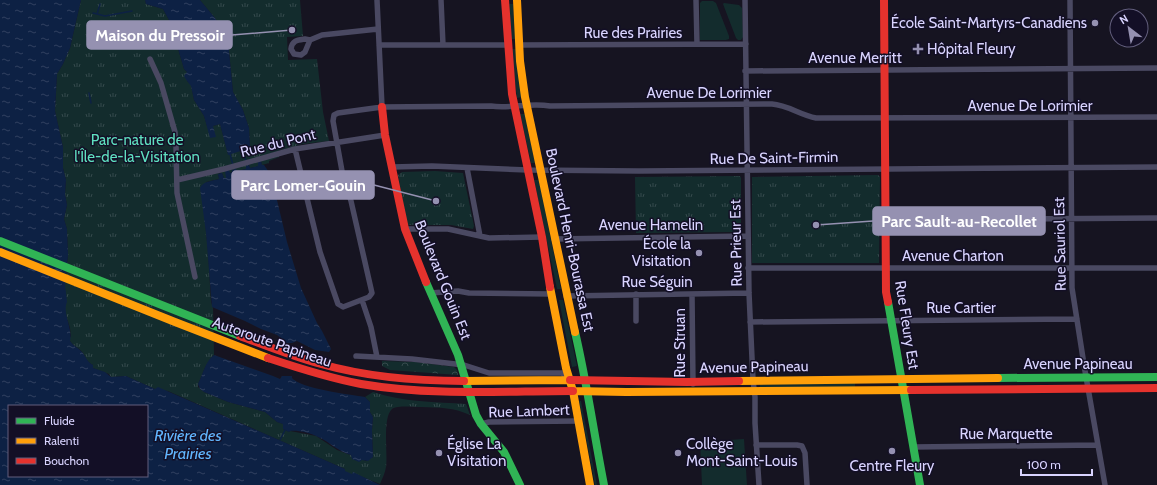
<svg xmlns="http://www.w3.org/2000/svg" width="1157" height="485" viewBox="0 0 1157 485" font-family="Cabin,sans-serif">
<style>
.green{fill:#132c2d}
.forest{fill:url(#forest-crowns)}
.park{fill:url(#park-tufts)}
.water{fill:url(#water-ripples);fill-rule:evenodd}
.lines{fill:none;stroke-linecap:round;stroke-linejoin:round}
.stream{stroke:#0d2144;stroke-width:1.5}
.street{stroke:#4a4962;stroke-width:5.5}
.fast{stroke:#30b455;stroke-width:8}
.slow{stroke:#ff9f0a;stroke-width:8}
.jam{stroke:#e5322d;stroke-width:8}
.poi-dot{fill:#9591b1;stroke:#130f26;stroke-width:1.5}
.labels{text-anchor:middle;stroke-width:3;stroke-linejoin:round;paint-order:stroke}
.poi-label{font-size:15px;fill:#d9d4ff;stroke:#130f26;text-anchor:start}
.street-label{font-size:15px;fill:#d9d4ff;stroke:#130f26}
.park-label{font-size:15px;fill:#5fe0c0;stroke:#130f26}
.water-label{font-size:16px;font-style:italic;fill:#62b6ff;stroke:#130f26}
.leader{fill:none;stroke:#9591b1;stroke-width:1.5}
.callout-dot{fill:#9591b1;stroke:#130f26;stroke-width:1.5}
.callout{fill:#9591b1;stroke:#9591b1;stroke-width:1.5}
.callout-label{font-size:16px;text-anchor:middle;font-weight:bold;fill:#fff}
</style>
<defs>
<pattern id="forest-crowns" width="20" height="18" patternUnits="userSpaceOnUse"><rect width="20" height="18" fill="#132c2d"/><path d="M2 6a3 3 0 1 1 6 0M12 15a3 3 0 1 1 6 0" fill="none" stroke="#354a4c"/></pattern>
<pattern id="park-tufts" width="24" height="20" patternUnits="userSpaceOnUse"><rect width="24" height="20" fill="#132c2d"/><path d="M3 7l-1-3M5 7V3M7 7l1-3M15 17l-1-3M17 17v-4M19 17l1-3" fill="none" stroke="#354a4c"/></pattern>
<pattern id="water-ripples" width="26" height="14" patternUnits="userSpaceOnUse"><rect width="26" height="14" fill="#0d2144"/><path d="M2 4q2-2 4 0t4 0M15 11q2-2 4 0t4 0" fill="none" stroke="#304060"/></pattern>
</defs>
<rect width="100%" height="100%" fill="#161421"/>
<path class="green" d="M702,1H713L716,3L729,36V39L726,40H700V3Z
M724,3L739,5L742,8L743,37L741,40H738L736,38L723,4Z
M509,4H513L515,39H511Z
M511,49H516L522,97L517,98Z
M520,114H525L535,163H531Z
M534,180H539L561,289H557Z
M559,300H563L577,366L572,367Z
M760,383H855V387H760Z
M579,401H581L597,485H595Z
M744,439L747,485H702L700,442Z"/>
<path class="forest" d="M382,361L416,362L454,367L457,370L458,375L390,370L382,366Z"/>
<path class="park" d="M81,0H145L146,4L163,9L170,22L184,69L187,72V81L191,85L194,100L204,116L207,126H213L220,124L228,154L250,148L249,128L243,110L233,92L228,41L215,18L200,0H300L303,36L287,37L288,60L317,59L323,112L329,141L303,144L277,151L279,157L269,161V163L262,165L261,161L259,166L250,168L249,165L246,169L237,171L236,169L230,173L226,171L227,178H224L222,173L218,174L219,179L206,182L203,202L208,252L211,302L213,308L214,355C205,363 203,374 198,384V387L204,392L228,402L265,412L277,422L283,424V429L289,432L290,431L316,436L337,450L366,461L373,457L372,430L373,417L370,412V402L365,397L373,392C402,402 436,402 466,404L470,415C453,407 441,408 422,407C415,407 397,405 392,409C382,418 388,454 386,467C385,473 382,479 380,484L353,473L352,475L344,471L345,469L168,391L155,389L126,376L111,377L109,374L93,368V365C87,362 86,358 83,353C79,347 73,347 69,339L71,336L70,328L65,312V284L68,255L67,229L64,219L67,205L65,194L66,180L63,168V147L55,111L57,74L63,64L70,48Z
M435,171L463,173L474,226L473,229L451,225H408L407,224L398,175L402,172Z
M878,175L880,177L879,263H752V177Z
M740,176L741,178V230L740,232L636,233L635,177Z"/>
<path class="water" d="M0,0H81L70,48L63,64L57,74L55,111L63,147V168L66,180L65,194L67,205L64,219L67,229L68,255L65,284L67,302C62,313 73,328 70,341C74,347 79,348 82,352C86,357 87,362 93,365V368L105,372L111,377L126,376L155,389L158,387L345,469V471L352,474L353,472L380,485H0ZM9,406H147V476H9Z
M145,0H200L215,18L228,41L233,92L243,110L249,128L250,148L228,155L220,124L213,126L216,137L210,138L204,116L194,100L191,86L187,81L184,76L187,72L184,69L170,22L163,9L146,4Z
M261,161L262,165H264L271,175L287,242L301,288L317,323L322,331L331,349L329,352L315,350L297,341L292,343H283L281,338L277,335L261,329L245,321L212,307L206,233L200,188C203,181 212,181 219,179L218,174L222,173L224,178H226L225,171L229,170L230,173L232,172V170L236,169L237,171L246,169V166L249,165L250,168L258,166V162Z
M214,355L273,376L280,379L282,376H292V378C299,388 351,395 365,397L370,402V412L373,417L372,430L373,457L368,461L362,460L359,462L352,459L351,455C337,451 330,442 318,437C311,433 298,430 290,431L289,432L283,429V424L277,422L265,412L228,402L204,392L200,389L198,384C203,374 205,362 214,355Z"/>
<g class="lines">
<path class="stream" d="M93,13L105,16L132,11
M97,14L100,4
M89,93L91,103
M243,150L246,161
M230,154L233,165
M280,440L285,430"/>
<path class="street" d="M377,0L382,107
M441,0L443,45
M696,0L697,44
M745,0L749,293L753,380L755,397V423L759,485
M1070,0L1072,288L1085,371L1105,485
M305,39L310,40L305,52L301,55L294,54L291,49C292,40 298,40 305,39Z
M310,40L322,35L378,29
M379,45H507
M519,45L746,44
M150,59L161,83L175,132L176,146L177,193L195,277
M745,71L1157,68
M295,149L320,252L338,304L343,307L369,297L372,293L351,201L342,171L333,121L334,115L338,113L382,107L491,106C511,109 530,102 550,106L772,104C788,105 800,115 816,118L1157,117
M392,167L432,166L528,170L639,171L1157,167
M467,168L480,236
M177,180L224,169L295,149L385,135
M885,220L1157,218
M405,229H448L489,238L542,237
M554,239L748,236
M748,268H1157
M430,293L458,291L469,293L551,294
M636,294V321
M692,294L693,384
M566,296L749,293
M362,300L371,327L377,357
M750,322L1077,319
M356,356L412,359L464,365L489,373H562L568,379
M481,424L489,422L578,421
M756,445H797L802,446L805,453L807,485
M913,447L1098,445"/>
<path class="fast" d="M0,241L240,336
M426,282L458,355L476,415L481,424L504,452L520,485
M888,302L920,485
M575,332C587,383 594,434 604,485
M998,378L1157,377"/>
<path class="slow" d="M517,0L520,61L525,97L575,332
M0,252L175,322L268,358
M550,287L566,368L573,391L590,485
M464,381L570,380
M739,381L998,378
M573,391L626,392L911,390"/>
<path class="jam" d="M505,0L512,94L542,237L550,287
M884,0L886,292L888,302
M382,107L385,135L405,229L426,282
M240,336C267,346 294,357 321,364C367,377 416,381 464,381
M268,358C298,368 329,378 361,384C431,396 503,391 573,391
M570,380L687,382L739,381
M911,390L1157,388"/>
</g>
<g class="poi-dot">
<circle cx="1095" cy="23" r="4"/>
<path d="M916 43h4v4h4v4h-4v4h-4v-4h-4v-4h4z"/>
<circle cx="699" cy="253" r="4"/>
<circle cx="892" cy="451" r="4"/>
<circle cx="439" cy="453" r="4"/>
<circle cx="678" cy="453" r="4"/>
</g>
<g class="labels">
<g class="poi-label">
<text x="1087" y="28" text-anchor="end">École Saint-Martyrs-Canadiens</text>
<text x="927" y="54">Hôpital Fleury</text>
<text x="691" y="249" text-anchor="end">École la<tspan x="691" dy="17">Visitation</tspan></text>
<text x="447" y="449">Église La<tspan x="447" dy="17">Visitation</tspan></text>
<text x="686" y="449">Collège<tspan x="686" dy="17">Mont-Saint-Louis</tspan></text>
<text x="892" y="471" text-anchor="middle">Centre Fleury</text>
</g>
<g class="street-label">
<text x="633" y="38">Rue des Prairies</text>
<text x="855" y="63">Avenue Merritt</text>
<text x="709" y="98">Avenue De Lorimier</text>
<text x="1030" y="111">Avenue De Lorimier</text>
<text transform="translate(278 143) rotate(-14)" y="5">Rue du Pont</text>
<text transform="translate(774 158) rotate(-1)" y="5">Rue De Saint-Firmin</text>
<text x="651" y="230">Avenue Hamelin</text>
<text transform="translate(570 240) rotate(78)" y="5">Boulevard Henri-Bourassa Est</text>
<text transform="translate(736 243) rotate(-91)" y="5">Rue Prieur Est</text>
<text transform="translate(1060 244) rotate(-91)" y="5">Rue Sauriol Est</text>
<text x="953" y="261">Avenue Charton</text>
<text transform="translate(443 280) rotate(68)" y="5">Boulevard Gouin Est</text>
<text x="657" y="287">Rue Séguin</text>
<text x="961" y="313">Rue Cartier</text>
<text transform="translate(907 325) rotate(81)" y="5">Rue Fleury Est</text>
<text transform="translate(272 342) rotate(19)" y="5">Autoroute Papineau</text>
<text transform="translate(680 343) rotate(-90)" y="5">Rue Struan</text>
<text x="1078" y="369">Avenue Papineau</text>
<text transform="translate(754 367) rotate(-1)" y="5">Avenue Papineau</text>
<text transform="translate(529 411) rotate(-2)" y="5">Rue Lambert</text>
<text x="1006" y="439">Rue Marquette</text>
</g>
<g class="park-label">
<text x="137" y="145">Parc-nature de<tspan x="137" dy="17">l'Île-de-la-Visitation</tspan></text>
</g>
<g class="water-label">
<text x="188" y="441">Rivière des<tspan x="188" dy="18">Prairies</tspan></text>
</g>
</g>
<path class="leader" d="M292 30L232 35M436 201L374 185M816 225L873 221"/>
<g class="callout-dot">
<circle cx="292" cy="30" r="4"/>
<circle cx="436" cy="201" r="4"/>
<circle cx="816" cy="225" r="4"/>
</g>
<g class="callout">
<rect x="87" y="21" width="145" height="28" rx="4"/>
<rect x="232" y="171" width="142" height="28" rx="4"/>
<rect x="873" y="207" width="172" height="28" rx="4"/>
</g>
<g class="callout-label">
<text x="160" y="41">Maison du Pressoir</text>
<text x="303" y="191">Parc Lomer-Gouin</text>
<text x="959" y="227">Parc Sault-au-Recollet</text>
</g>
<rect x="8" y="405" width="140" height="72" fill="#130f26" stroke="#625e7d"/>
<rect x="16" y="418" width="20" height="6" fill="#30b455" stroke="#625e7d"/>
<text x="44" y="425" font-size="12" fill="#d9d4ff">Fluide</text>
<rect x="16" y="438" width="20" height="6" fill="#ff9f0a" stroke="#625e7d"/>
<text x="44" y="445" font-size="12" fill="#d9d4ff">Ralenti</text>
<rect x="16" y="458" width="20" height="6" fill="#e5322d" stroke="#625e7d"/>
<text x="44" y="465" font-size="12" fill="#d9d4ff">Bouchon</text>
<g transform="translate(1129 28) rotate(329)"><circle r="19" fill="#130f26" stroke="#625e7d"/>
<path d="M0-3L7 15L0 10L-7 15Z" fill="#9591b1"/>
<text y="-6" font-size="11" font-weight="bold" text-anchor="middle" fill="#d9d4ff">N</text>
</g>
<path d="M1021 469v6h71v-6" fill="none" stroke="#d9d4ff" stroke-width="2"/>
<text x="1027" y="469" font-size="12" fill="#d9d4ff" stroke="#130f26" stroke-width="3" paint-order="stroke">100 m</text>
</svg>
